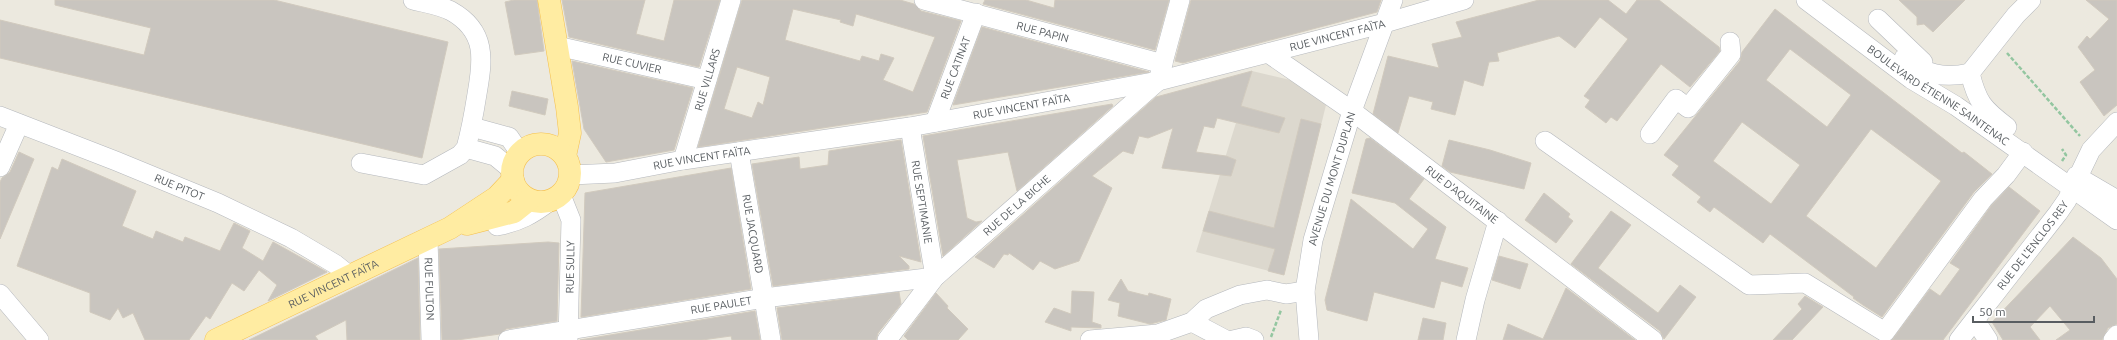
<svg xmlns="http://www.w3.org/2000/svg" width="2117" height="340" viewBox="0 0 2117 340" font-family="Ubuntu,sans-serif">
<style>
.education{fill:#dcd8ce}
.building{fill:#c9c5bf;stroke:#d1cabe;fill-rule:evenodd}
.lines{fill:none;stroke-linecap:round;stroke-linejoin:round}
.minor-casing{stroke:#b5b8bd;stroke-width:20}
.major-casing{stroke:#f5c04f;stroke-width:23}
.path{stroke:#93c6a0;stroke-width:2.5;stroke-dasharray:4 2;stroke-linecap:butt}
.minor{stroke:#fff;stroke-width:19}
.major{stroke:#ffeca2;stroke-width:22}
.labels{text-anchor:middle;stroke-width:3;stroke-linejoin:round;paint-order:stroke}
.street-label{font-size:11px;fill:#585d61;stroke:#fff}
</style>
<rect width="100%" height="100%" fill="#ece9df"/>
<path class="education" d="M1252,71L1299,82L1326,105L1284,275L1196,252Z"/>
<path class="building" d="M55,0H274L448,42L422,158L0,58V20L144,55L151,28L55,5Z
M514,0H537L544,51L515,55L505,2Z
M562,0H645L636,34L664,41L674,0H720L699,67L569,37Z
M742,0H900L914,4L921,11L961,21L927,112L698,147ZM793,9L841,20L840,22L853,26L856,14L935,37L913,92L883,80L894,58L881,54L879,61L862,56L860,61L785,40ZM737,67L770,77L763,105L758,102L752,118L724,109Z
M985,0H1026L1054,8L1055,0H1169L1155,50L983,4Z
M1191,0H1381L1377,12L1183,63L1175,61Z
M1539,0H1608L1626,14L1637,0H1659L1719,47L1720,51L1690,87L1661,64L1617,121L1611,117L1606,123L1585,107L1590,100L1584,96L1628,39L1600,17L1575,48L1559,36L1497,53L1499,61L1489,62L1483,86L1464,80L1455,115L1431,109L1433,102L1409,96L1398,133L1373,114L1388,56L1439,68L1432,44L1462,37L1456,22Z
M1899,0H1965L1933,32L1924,24L1917,25V17Z
M2086,0H2117V105L2104,116L2080,82L2095,70L2078,47L2087,36L2090,39L2109,19Z
M1775,9L1962,153L1964,152L1992,174L1974,192L1882,317L1863,305L1853,298L1854,297L1770,234L1763,243L1714,207L1710,212L1697,202L1701,197L1672,175L1679,166L1664,155L1740,61L1742,52ZM1790,49L1851,95L1827,127L1766,80ZM1742,122L1800,165L1771,204L1713,161ZM1871,129L1941,181L1876,268L1806,216Z
M982,27L1149,72L953,105Z
M572,61L693,88L674,150L606,162L584,129Z
M1252,71L1241,106L1285,118L1279,133L1217,118L1214,128L1204,126L1196,152L1226,156L1236,160L1231,176L1162,168L1173,128L1148,138L1139,136L1133,154L1123,151L1092,176L1112,188L1079,261L1055,269L1040,261L1033,270L1009,253L1008,255L1004,254L994,268L975,257L1156,97Z
M512,91L548,99L545,115L509,106Z
M1112,104L1113,106L1017,191L1008,152L957,160L967,218L976,222L982,221L943,256L923,136Z
M1301,119L1321,124L1284,275L1268,271L1275,249L1203,231L1209,211L1274,228Z
M1370,138L1424,179L1409,199L1446,227L1435,259L1468,268L1462,287L1441,281L1434,308L1374,292L1367,321L1327,310L1325,300L1351,199L1413,249L1428,229L1395,203L1352,193L1366,139Z
M901,140L921,262L899,256L909,266V269L773,286L752,164L799,157L800,169L828,165L829,151Z
M1449,140L1490,150L1531,163L1524,189L1450,172L1442,166Z
M19,152L34,159L0,239V182L2,178L10,172Z
M62,159L136,191L122,226L153,239L156,231L183,242L185,237L220,251L234,223L250,231L242,248L263,261L273,242L327,272L268,301L277,285L259,270L244,291L232,283L210,319L206,316L189,340H145L133,313L123,318L118,308L110,320L90,312V293L17,266L52,167L58,170Z
M731,168L751,289L581,317L585,193Z
M2009,187L2040,211L1943,340H1892L1930,289L1940,296L1960,269L1950,263L1991,206Z
M1544,193L1570,214L1568,217L1573,221L1556,243L1525,220Z
M1611,211L1631,225L1598,268L1658,313L1680,285L1696,297L1664,339L1660,331L1571,264Z
M2073,237L2101,258L2117,279V324L2108,328L2102,340H2056L2070,330L2050,306L2030,327L2040,340H2003L1992,322Z
M548,242L559,243L557,321L506,329L500,334L457,340H442L439,249Z
M1499,256L1528,264L1520,289L1492,280Z
M418,258L420,340H347L346,320L315,336L318,340H249Z
M1121,279L1128,291L1148,296L1149,293L1171,299L1166,320L1150,324L1118,316L1120,303L1108,300Z
M1566,288L1635,340H1503L1508,324L1543,339Z
M1072,291L1094,292L1092,322L1101,325V328L1071,327V331L1045,322L1054,308L1071,314Z
M899,292L901,304L878,333L876,340H782L777,308Z
M936,293L948,306L947,308L968,329L958,340H908L904,336Z
M1805,296L1823,307L1792,340H1773L1802,309L1798,304Z
M755,311L760,340H732L731,336L702,340H580Z
M1423,318L1446,323L1443,340H1418Z"/>
<g class="lines">
<g class="minor-casing">
<g id="minor">
<path id="s1" d="M924,0L1163,64"/>
<path id="s2" d="M1806,0L1911,79L1956,106L2117,220"/>
<path d="M1878,19L1923,62"/>
<path id="s3" d="M557,46L707,80"/>
<path id="s4" d="M1268,53L1352,111L1653,340"/>
<path d="M1904,58C1927,74 1941,79 1970,73"/>
<path d="M1970,73C1977,102 1983,109 2007,127"/>
<path d="M1970,73L2016,15L2031,0"/>
<path id="s5" d="M0,116L116,161L218,203L291,238L335,264L350,276"/>
<path id="s6" d="M935,122L976,13"/>
<path d="M472,127L509,137L520,153"/>
<path d="M1650,134L1676,99L1688,108L1731,54L1730,42"/>
<path d="M1545,141L1749,285L1805,283L1885,332L1983,199L2006,175L2023,152"/>
<path d="M466,148L495,156L512,170"/>
<path id="s7" d="M739,152L771,340"/>
<path id="s8" d="M683,160L731,0"/>
<path d="M361,163L424,175L460,155L466,148C471,130 474,113 477,94C483,60 487,31 451,11C439,5 425,3 413,0"/>
<path d="M0,167L19,124"/>
<path id="s9" d="M571,175L615,173L683,160L910,127L1158,81L1385,23L1464,0"/>
<path d="M2076,176L2112,197L2117,202"/>
<path d="M561,195L571,220L568,340"/>
<path d="M497,226C519,222 533,214 550,201"/>
<path id="s10" d="M428,238L431,340"/>
<path d="M0,294L39,340"/>
<path d="M1975,320L1988,340"/>
<path d="M1192,322L1226,340"/>
<path id="s11" d="M508,340L764,298L935,277L910,127"/>
<path id="s12" d="M887,340L935,277L1158,81L1180,0"/>
<path d="M1090,340L1158,334L1192,322L1206,309L1240,295L1267,290L1286,294L1305,291"/>
<path d="M1233,340L1246,337L1254,340"/>
<path id="s13" d="M1309,340L1305,291L1313,240L1352,111L1393,0"/>
<path d="M1466,340L1475,300L1498,221"/>
<path id="s14" d="M1959,340L2058,213L2067,200L2091,150L2117,122"/>
<path d="M2113,340L2117,335"/>
</g>
</g>
<g class="major-casing">
<g id="major">
<path d="M549,0L567,107L570,133L565,156"/>
<circle cx="541" cy="173" r="29"/>
<path d="M467,224L514,212L529,200"/>
<path id="s15" d="M216,340L450,228L497,197L513,180"/>
</g>
</g>
<path class="path" d="M2007,53L2080,136
M2062,161L2066,155L2062,149
M1271,337L1281,310"/>
<use href="#minor" class="minor"/>
<use href="#major" class="major"/>
</g>
<g class="labels">
<g class="street-label">
<text dy="4" stroke="none"><textPath href="#s1" startOffset="123">RUE PAPIN</textPath></text>
<text dy="4" stroke="none"><textPath href="#s9" startOffset="780">RUE VINCENT FAÏTA</textPath></text>
<text dy="4" stroke="none"><textPath href="#s3" startOffset="77">RUE CUVIER</textPath></text>
<text dy="4" stroke="none"><textPath href="#s6" startOffset="58">RUE CATINAT</textPath></text>
<text dy="4" stroke="none"><textPath href="#s8" startOffset="84">RUE VILLARS</textPath></text>
<text dy="4" stroke="none"><textPath href="#s2" startOffset="163">BOULEVARD ÉTIENNE SAINTENAC</textPath></text>
<text dy="4" stroke="none"><textPath href="#s9" startOffset="456">RUE VINCENT FAÏTA</textPath></text>
<text dy="4" stroke="none"><textPath href="#s9" startOffset="132">RUE VINCENT FAÏTA</textPath></text>
<text dy="4" stroke="none"><textPath href="#s13" startOffset="165">AVENUE DU MONT DUPLAN</textPath></text>
<text dy="4" stroke="none"><textPath href="#s5" startOffset="193">RUE PITOT</textPath></text>
<text dy="4" stroke="none"><textPath href="#s4" startOffset="240">RUE D'AQUITAINE</textPath></text>
<text transform="translate(922 202) rotate(81)" y="4">RUE SEPTIMANIE</text>
<text dy="4" stroke="none"><textPath href="#s12" startOffset="188">RUE DE LA BICHE</textPath></text>
<text dy="4" stroke="none"><textPath href="#s7" startOffset="83">RUE JACQUARD</textPath></text>
<text dy="4" stroke="none"><textPath href="#s14" startOffset="120">RUE DE L'ENCLOS REY</textPath></text>
<text transform="translate(570 267) rotate(-89)" y="4">RUE SULLY</text>
<text dy="4" stroke="none"><textPath href="#s15" startOffset="130">RUE VINCENT FAÏTA</textPath></text>
<text dy="4" stroke="none"><textPath href="#s10" startOffset="51">RUE FULTON</textPath></text>
<text dy="4" stroke="none"><textPath href="#s11" startOffset="216">RUE PAULET</textPath></text>
</g>
</g>
<path d="M1973 316v6h121v-6" fill="none" stroke="#585d61" stroke-width="2"/>
<text x="1979" y="316" font-size="12" fill="#585d61" stroke="#ffffff" stroke-width="3" paint-order="stroke">50 m</text>
</svg>
